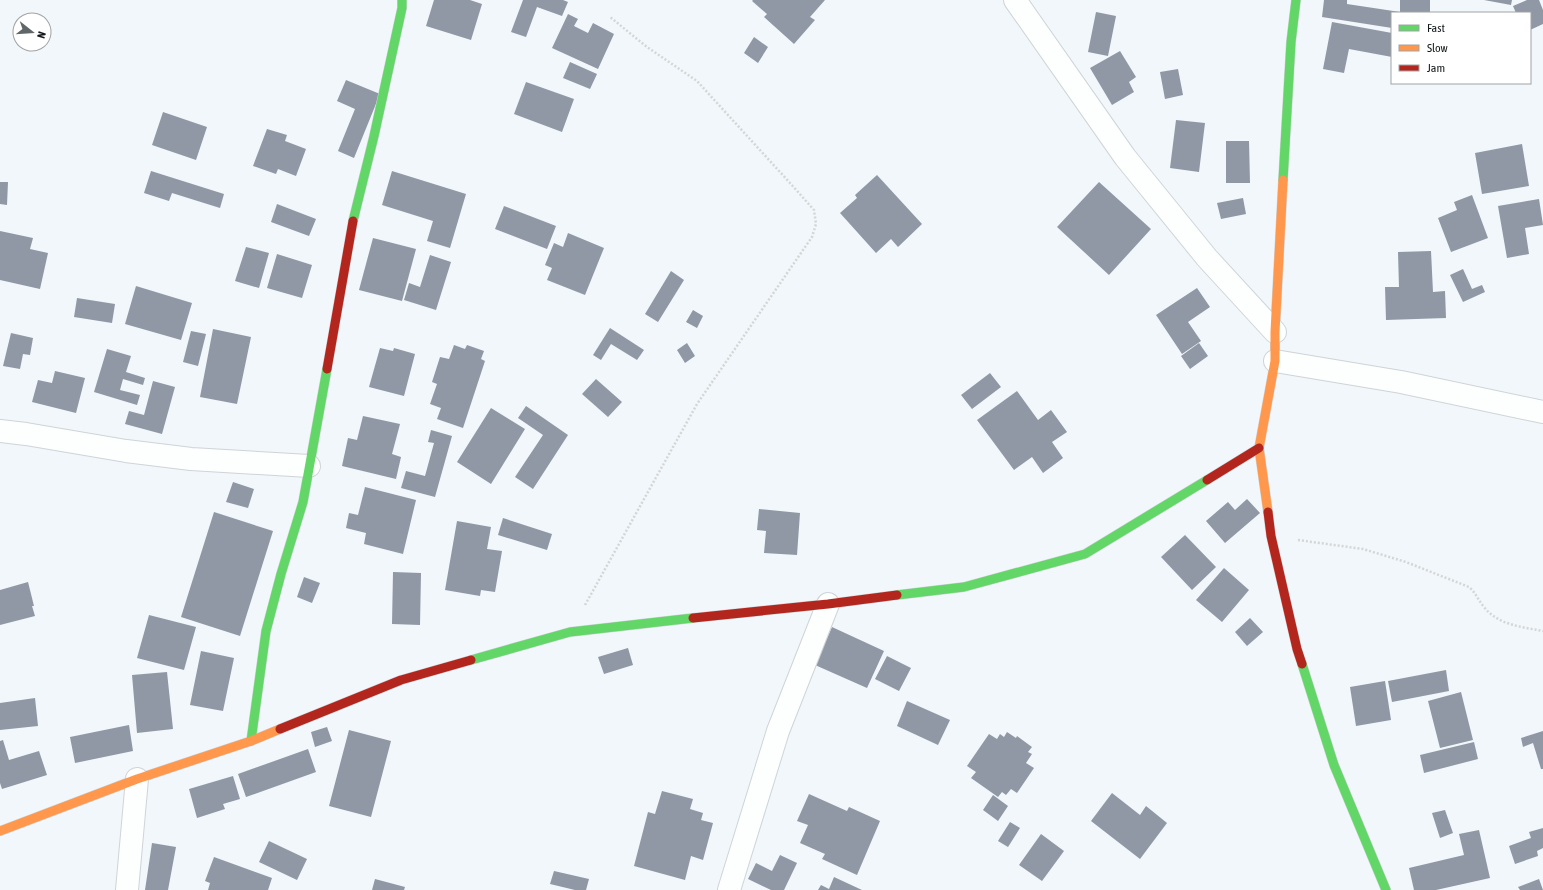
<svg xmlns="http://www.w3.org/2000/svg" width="1543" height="890" viewBox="0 0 1543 890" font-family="'Asap Condensed',sans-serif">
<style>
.building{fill:#9098a5}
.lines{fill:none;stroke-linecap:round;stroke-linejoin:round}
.street-casing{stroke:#cfd4d7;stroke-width:24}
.fast-casing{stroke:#cfd4d7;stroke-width:10}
.slow-casing{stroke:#cfd4d7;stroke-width:10}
.jam-casing{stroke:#cfd4d7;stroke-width:10}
.path{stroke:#d4d6d6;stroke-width:2.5;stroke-dasharray:2 2;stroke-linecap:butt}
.street{stroke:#fdfefe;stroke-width:22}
.fast{stroke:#63d668;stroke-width:9}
.slow{stroke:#ff974d;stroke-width:9}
.jam{stroke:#b3261e;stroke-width:9}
</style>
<rect width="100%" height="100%" fill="#f1f7fa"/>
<path class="building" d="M434,0H470L482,4L471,40L426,26Z
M523,0H563L568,2L562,16L537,7L526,37L511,32Z
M753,0H825L810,17L815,20L794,44L764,17L767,14L752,1Z
M1324,0H1347V4L1400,12V0H1430V13H1392V28L1322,17Z
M1484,0H1512L1511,5Z
M1527,0H1539L1543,10V24L1530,30V13H1516L1513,6Z
M1096,12L1116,16L1108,56L1088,52Z
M568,14L578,19L574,26L588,33L593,23L614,34L598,69L552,48Z
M1332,22L1392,33V57L1349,49L1344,73L1323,69Z
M754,37L768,47L758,63L744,53Z
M1120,51L1136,77L1129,82L1134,92L1112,105L1090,68Z
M570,62L597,74L590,89L563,78Z
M1178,69L1183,95L1165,99L1160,72Z
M346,80L380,94L354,158L338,151L355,109L337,101Z
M526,82L574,99L562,132L514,114Z
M163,112L207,127L196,160L152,145Z
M1176,120L1205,123L1199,172L1170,168Z
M267,129L287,135L285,141L306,149L296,176L278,169L276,174L253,166Z
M1226,141H1249L1250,183H1226Z
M1522,144L1529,186L1482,194L1475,153Z
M151,171L224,194L220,208L172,193L169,201L144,193Z
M392,171L466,194L450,248L427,241L433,221L382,205Z
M877,175L922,224L898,247L891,239L876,253L840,213L857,198L855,195Z
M0,182H8L7,205L0,204Z
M1099,182L1151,229L1109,275L1057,227Z
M1472,195L1488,238L1451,252L1438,218L1457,210L1454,202Z
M1243,198L1246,214L1221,219L1217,203Z
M1539,199L1543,225L1525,228L1529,254L1507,258L1498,206Z
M277,204L316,219L309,236L271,222Z
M504,206L556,226L547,249L495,229Z
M0,231L33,238L30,249L48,253L40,289L0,280Z
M568,233L604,248L585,295L547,280L552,268L545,265L554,243L563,247Z
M373,238L416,249L402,301L359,290Z
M246,247L269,253L259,288L235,281Z
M1431,251L1433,292L1445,291L1446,318L1386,320L1385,287H1399L1398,252Z
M277,254L312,265L302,298L267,288Z
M430,255L451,262L436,310L404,300L409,283L420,287Z
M1463,269L1472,289L1482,285L1485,292L1463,302L1450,275Z
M671,271L684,280L658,322L645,314Z
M136,286L192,303L181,340L125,324Z
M1197,288L1210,307L1188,322L1201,341L1182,354L1156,315Z
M77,298L115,304L112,323L74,317Z
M693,310L703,316L697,328L686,322Z
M610,328L644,350L637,360L611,344L601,360L593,355Z
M213,329L251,337L237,404L200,397Z
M191,331L206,334L198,366L183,362Z
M11,333L33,338L30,355L23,354L20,369L3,366Z
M687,343L695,356L685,363L677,350Z
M1199,343L1208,356L1190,369L1181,356Z
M454,345L465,349L467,345L484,351L481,359L485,361L463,428L437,419L441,408L430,404L437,384L432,382L440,357L449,359Z
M380,348L393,351L394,348L415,354L404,396L369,387Z
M107,349L131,356L126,372L145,378L143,385L123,379L120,390L140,395L137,405L94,392Z
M55,371L85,378L76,413L32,402L38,380L52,383Z
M990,373L1001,387L972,409L961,395Z
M596,379L622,402L608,417L582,394Z
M153,381L175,387L162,434L125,424L129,411L144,415Z
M1017,391L1038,420L1051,410L1067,432L1052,442L1063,458L1043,473L1032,457L1014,470L977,420Z
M526,406L568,435L533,489L515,477L543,435L518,418Z
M491,408L525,429L491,484L457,462Z
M363,416L400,424L392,454L401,457L396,479L342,466L348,438L357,440Z
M431,430L452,436L435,497L401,488L406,471L425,476L434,443L428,442Z
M233,482L254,489L248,508L226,502Z
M365,487L416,500L403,554L364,544L366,533L346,528L349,513L358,515Z
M1247,499L1260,513L1225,543L1206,521L1228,502L1235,510Z
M759,509L800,513L797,555L764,553L766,531L757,530Z
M214,512L273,531L240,636L181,617Z
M503,518L552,534L547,550L498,535Z
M457,521L491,527L487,549L502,551L495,592L481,590L480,596L445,590Z
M1185,535L1216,567L1192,590L1161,557Z
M1224,568L1249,590L1222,622L1196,600Z
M393,572L421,573L420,625L392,624Z
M304,577L320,583L312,603L297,597Z
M28,582L34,606H32L35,616L0,625V590Z
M149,615L196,627L184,670L137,658Z
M1250,618L1263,632L1247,646L1235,632Z
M832,627L884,651L867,688L815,665Z
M628,648L633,665L604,674L598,657Z
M201,651L234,658L223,711L190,705Z
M887,656L911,668L899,691L875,679Z
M1446,670L1449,691L1392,702L1388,681Z
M167,672L173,729L137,733L132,675Z
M1385,681L1391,720L1356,726L1350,687Z
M1461,692L1473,740L1440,748L1428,701Z
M35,698L38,726L0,730V703Z
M907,701L950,720L938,745L897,726Z
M129,725L133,751L75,763L70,737Z
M327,727L332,741L315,747L311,732Z
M349,730L391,741L371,817L329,806Z
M1543,731V769H1541L1533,743L1523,747L1521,738Z
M1007,732L1016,738L1017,736L1032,747L1028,752L1032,754L1026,763L1034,768L1017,793L1011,789L1006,795L1002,792L998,797L971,778L976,772L967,766L989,734L997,739L1000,734L1004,737Z
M3,740L9,760L39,751L47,775L2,789L0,783V741Z
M1474,742L1478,759L1424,773L1420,755Z
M308,749L316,772L246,797L238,774Z
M233,776L240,799L223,804L225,809L197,818L189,789Z
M662,791L693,799L690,809L703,813L701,820L713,823L703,860L691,856L685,880L634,866L648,812L655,814Z
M1112,793L1140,815L1146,806L1167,823L1140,859L1091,821Z
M809,794L847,811L849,807L880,821L857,875L822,859L825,854L800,843L808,825L797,821Z
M993,795L1008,806L998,821L983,810Z
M1445,810L1453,833L1440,838L1432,813Z
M1010,822L1020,828L1008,847L998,841Z
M1543,828V848L1537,851L1538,856L1515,864L1509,846L1531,838L1529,832Z
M1479,830L1490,878L1436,890H1414L1409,868L1464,855L1459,834Z
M1041,834L1064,851L1042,881L1019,865Z
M269,841L307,859L297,880L259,862Z
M152,843L176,847L168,890H145Z
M780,855L797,863L784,890H771L748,879L756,863L772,871Z
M214,857L272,878L268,890H208L210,883L205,881Z
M554,871L589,879L586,890H575L550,884Z
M834,877L862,890H818L821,885L829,889Z
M375,879L405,887L404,890H372Z
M1539,879L1543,890H1520L1518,887Z"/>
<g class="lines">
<g class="street-casing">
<path id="street" d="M1015,0L1125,157L1207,258L1275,332
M1275,361L1401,382L1543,412
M0,431L26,434L126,451L191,459L309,466
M127,890L137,779
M729,890L778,731L828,604"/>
</g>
<g class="fast-casing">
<path id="fast" d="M1283,180L1291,42L1296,0
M353,221L374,136L402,8V0
M897,595L964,587L1085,554L1207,480
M471,660L570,632L693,618
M1302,664L1334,765L1386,890
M251,741L266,631L281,574L303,502L327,369"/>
</g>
<g class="slow-casing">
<path id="slow" d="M1268,512L1259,448L1275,361V332L1283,180
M0,831L137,779L251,741L280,729"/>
</g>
<g class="jam-casing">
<path id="jam" d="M327,369L353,221
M1207,480L1259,448
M1268,512L1271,536L1297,649L1302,664
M693,618L828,604L897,595
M280,729L401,680L471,660"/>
</g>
<path class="path" d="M1298,540L1363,549L1406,562L1469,587C1476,593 1478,600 1484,607C1498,625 1522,627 1543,631
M585,605L697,404L812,237L816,224L814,210L790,183L697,81L647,47L610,17"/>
<use href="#street" class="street"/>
<use href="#fast" class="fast"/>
<use href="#slow" class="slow"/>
<use href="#jam" class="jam"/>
</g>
<rect x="1391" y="12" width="140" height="72" fill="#ffffff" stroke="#a1a3a4"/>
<rect x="1399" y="25" width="20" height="6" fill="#63d668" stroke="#a1a3a4"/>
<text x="1427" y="32" font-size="12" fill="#14191b">Fast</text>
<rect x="1399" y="45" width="20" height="6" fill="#ff974d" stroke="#a1a3a4"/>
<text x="1427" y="52" font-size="12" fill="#14191b">Slow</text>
<rect x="1399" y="65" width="20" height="6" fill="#b3261e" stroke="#a1a3a4"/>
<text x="1427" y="72" font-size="12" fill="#14191b">Jam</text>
<g transform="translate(32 32) rotate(107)"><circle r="19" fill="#ffffff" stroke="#a1a3a4"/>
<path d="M0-3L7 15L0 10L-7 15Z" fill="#616769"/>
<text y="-6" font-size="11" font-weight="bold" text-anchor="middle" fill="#14191b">N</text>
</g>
</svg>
